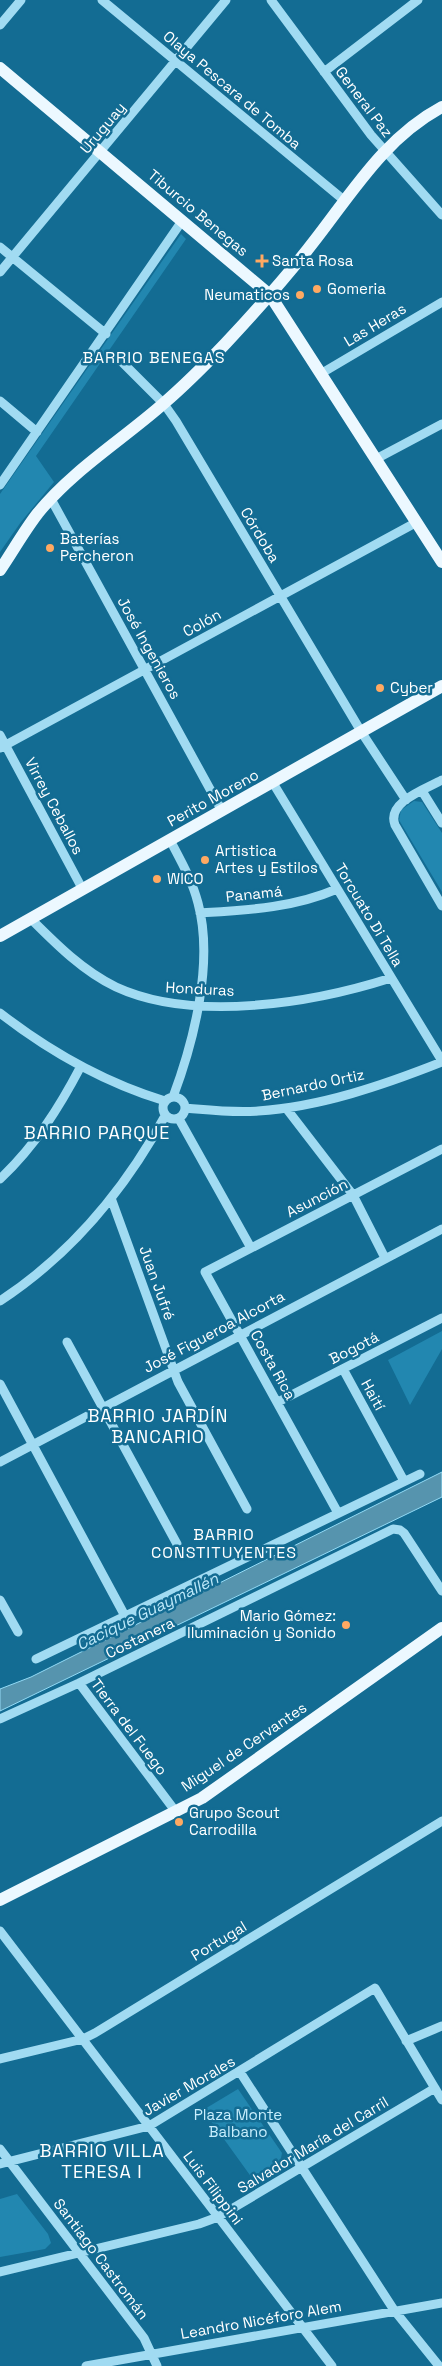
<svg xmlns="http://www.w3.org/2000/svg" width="442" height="2366" viewBox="0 0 442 2366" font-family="'Space Grotesk',sans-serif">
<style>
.green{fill:#2287b0}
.water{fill:#5694ae;stroke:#93daf5}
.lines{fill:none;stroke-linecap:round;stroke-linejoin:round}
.minor{stroke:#a1dbf2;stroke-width:9}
.major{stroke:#ecf8ff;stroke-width:12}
.poi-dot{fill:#ffa962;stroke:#136c93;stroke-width:2}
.labels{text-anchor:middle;stroke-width:5;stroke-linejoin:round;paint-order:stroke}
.street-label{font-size:15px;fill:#fff;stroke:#136c93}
.poi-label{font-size:15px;fill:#fff;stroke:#136c93;text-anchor:start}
.park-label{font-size:15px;fill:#c8eefd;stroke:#136c93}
.neighbourhood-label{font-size:16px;letter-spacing:1px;fill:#fff;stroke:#136c93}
.water-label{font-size:16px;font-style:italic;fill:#bde9fa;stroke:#136c93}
.quarter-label{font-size:18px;letter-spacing:1px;fill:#fff;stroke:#136c93}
</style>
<rect width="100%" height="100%" fill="#136c93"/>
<path class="green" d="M181,234L186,239L36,456L54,482L21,522L0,552V494Z
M414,801L422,802L442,833V892L399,820L401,810Z
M442,1331V1349L410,1405L388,1360Z
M238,2089L282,2153L280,2163L252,2178L203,2110Z
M17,2194L48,2234L51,2243L45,2249L0,2257V2199Z"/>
<path class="water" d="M442,1472V1497L0,1711V1689L31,1677Z"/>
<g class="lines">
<path class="minor" d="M102,0L345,201
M271,0L371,135L442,215
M0,25L21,0
M324,72L418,0
M0,247L106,334
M0,272L226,0
M121,361L164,404L176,421L362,733L406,800
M322,373L442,302
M0,401L37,432
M376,459L442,424
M0,485L182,221
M51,499L222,811
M0,735L83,890
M0,748L417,522
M442,780C426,789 386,802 395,825L442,906
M273,783L442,1061
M422,791L442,823
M170,840C181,861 192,880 198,903C214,962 194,1041 173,1097
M200,913C248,910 293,908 337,889
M31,919C57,945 83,971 116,987C194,1023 313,1003 391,978
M0,1013C49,1051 106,1083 165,1101
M163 1108a11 11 0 1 1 22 0a11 11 0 1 1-22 0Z
M185,1108C209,1110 234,1113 258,1111C320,1107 384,1085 442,1062
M286,1108L353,1195L385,1258
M179,1119L251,1248
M0,1179C35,1146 59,1108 81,1066
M111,1198L178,1382L247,1509
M0,1301C70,1255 125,1189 165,1116
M67,1342L177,1544
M343,1369L404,1481
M0,1384L125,1616
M278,1402L442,1318
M0,1462L442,1229
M338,1513L205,1272L442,1149
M0,1600L18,1632
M36,1659L420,1474
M79,1683L176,1812
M0,1719L79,1683L393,1529L400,1530L404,1533L442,1591
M0,1931L332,2366
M406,2041L442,2026
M0,2059L83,2039L95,2033L442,1821
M240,2072L394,2310L439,2366
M0,2149L144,2338L157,2366
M0,2164L149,2126L375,1988L442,2100
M0,2272L199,2224L218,2217L435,2088
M86,2366L442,2303"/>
<path class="major" d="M0,68L270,295L442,562
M0,570C13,551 24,531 38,513C73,470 122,440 163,404C185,385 206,364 226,343C254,313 282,282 308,249C349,198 382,139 442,107
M0,936L442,686
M0,1900L202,1798L442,1628"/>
</g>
<g class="poi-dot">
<path d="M259.5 253.5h5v5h5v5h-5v5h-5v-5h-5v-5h5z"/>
<circle cx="317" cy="289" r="5"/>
<circle cx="300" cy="295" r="5"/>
<circle cx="50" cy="548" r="5"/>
<circle cx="380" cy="688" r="5"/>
<circle cx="205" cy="860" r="5"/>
<circle cx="157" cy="879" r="5"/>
<circle cx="346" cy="1625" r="5"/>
<circle cx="179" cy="1822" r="5"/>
</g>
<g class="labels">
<g class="street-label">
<text transform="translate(232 90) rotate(40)" y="5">Olaya Pescara de Tomba</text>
<text transform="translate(364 102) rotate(53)" y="5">General Paz</text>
<text transform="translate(103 128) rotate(-50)" y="5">Uruguay</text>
<text transform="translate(198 213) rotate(40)" y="5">Tiburcio Benegas</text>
<text transform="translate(375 325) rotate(-31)" y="5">Las Heras</text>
<text transform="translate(260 535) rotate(59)" y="5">Córdoba</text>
<text transform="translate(202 623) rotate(-29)" y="5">Colón</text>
<text transform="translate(149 648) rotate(61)" y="5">José Ingenieros</text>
<text transform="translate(213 798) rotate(-29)" y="5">Perito Moreno</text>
<text transform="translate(54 806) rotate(62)" y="5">Virrey Ceballos</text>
<text transform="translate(254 894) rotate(-6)" y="5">Panamá</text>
<text transform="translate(369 915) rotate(59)" y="5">Torcuato Di Tella</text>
<text transform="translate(200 989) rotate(3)" y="5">Honduras</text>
<text transform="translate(313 1085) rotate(-12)" y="5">Bernardo Ortiz</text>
<text transform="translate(317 1198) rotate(-27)" y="5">Asunción</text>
<text transform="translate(157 1283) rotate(70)" y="5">Juan Jufré</text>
<text transform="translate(214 1332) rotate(-28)" y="5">José Figueroa Alcorta</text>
<text transform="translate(354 1348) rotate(-27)" y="5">Bogotá</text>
<text transform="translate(273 1365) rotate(61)" y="5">Costa Rica</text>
<text transform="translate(373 1395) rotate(61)" y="5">Haití</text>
<text transform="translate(140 1638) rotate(-26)" y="5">Costanera</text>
<text transform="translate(129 1727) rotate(53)" y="5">Tierra del Fuego</text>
<text transform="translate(244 1747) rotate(-34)" y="5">Miguel de Cervantes</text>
<text transform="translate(219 1941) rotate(-31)" y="5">Portugal</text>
<text transform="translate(189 2086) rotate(-30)" y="5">Javier Morales</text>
<text transform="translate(313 2145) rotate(-31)" y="5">Salvador María del Carril</text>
<text transform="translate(213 2188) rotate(53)" y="5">Luis Filippini</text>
<text transform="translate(101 2259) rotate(53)" y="5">Santiago Castromán</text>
<text transform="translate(261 2320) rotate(-10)" y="5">Leandro Nicéforo Alem</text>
</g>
<g class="poi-label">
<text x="272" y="266">Santa Rosa</text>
<text x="327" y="294">Gomeria</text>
<text x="290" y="300" text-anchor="end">Neumaticos</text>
<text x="60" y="544">Baterías<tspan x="60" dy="17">Percheron</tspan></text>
<text x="390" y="693">Cyber</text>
<text x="215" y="856">Artistica<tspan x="215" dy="17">Artes y Estilos</tspan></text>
<text x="167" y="884">WICO</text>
<text x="336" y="1621" text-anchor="end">Mario Gómez:<tspan x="336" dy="17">Iluminación y Sonido</tspan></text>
<text x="189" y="1818">Grupo Scout<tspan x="189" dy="17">Carrodilla</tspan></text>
</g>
<g class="park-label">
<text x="238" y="2120">Plaza Monte<tspan x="238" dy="17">Balbano</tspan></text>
</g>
<g class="neighbourhood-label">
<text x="154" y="363">BARRIO BENEGAS</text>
<text x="224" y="1540">BARRIO<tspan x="224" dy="18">CONSTITUYENTES</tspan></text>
</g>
<g class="water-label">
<text transform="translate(147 1611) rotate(-26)" y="6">Cacique Guaymallén</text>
</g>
<g class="quarter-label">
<text x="97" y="1139">BARRIO PARQUE</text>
<text x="158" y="1422">BARRIO JARDÍN<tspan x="158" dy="21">BANCARIO</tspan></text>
<text x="102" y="2157">BARRIO VILLA<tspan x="102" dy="21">TERESA I</tspan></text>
</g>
</g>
</svg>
